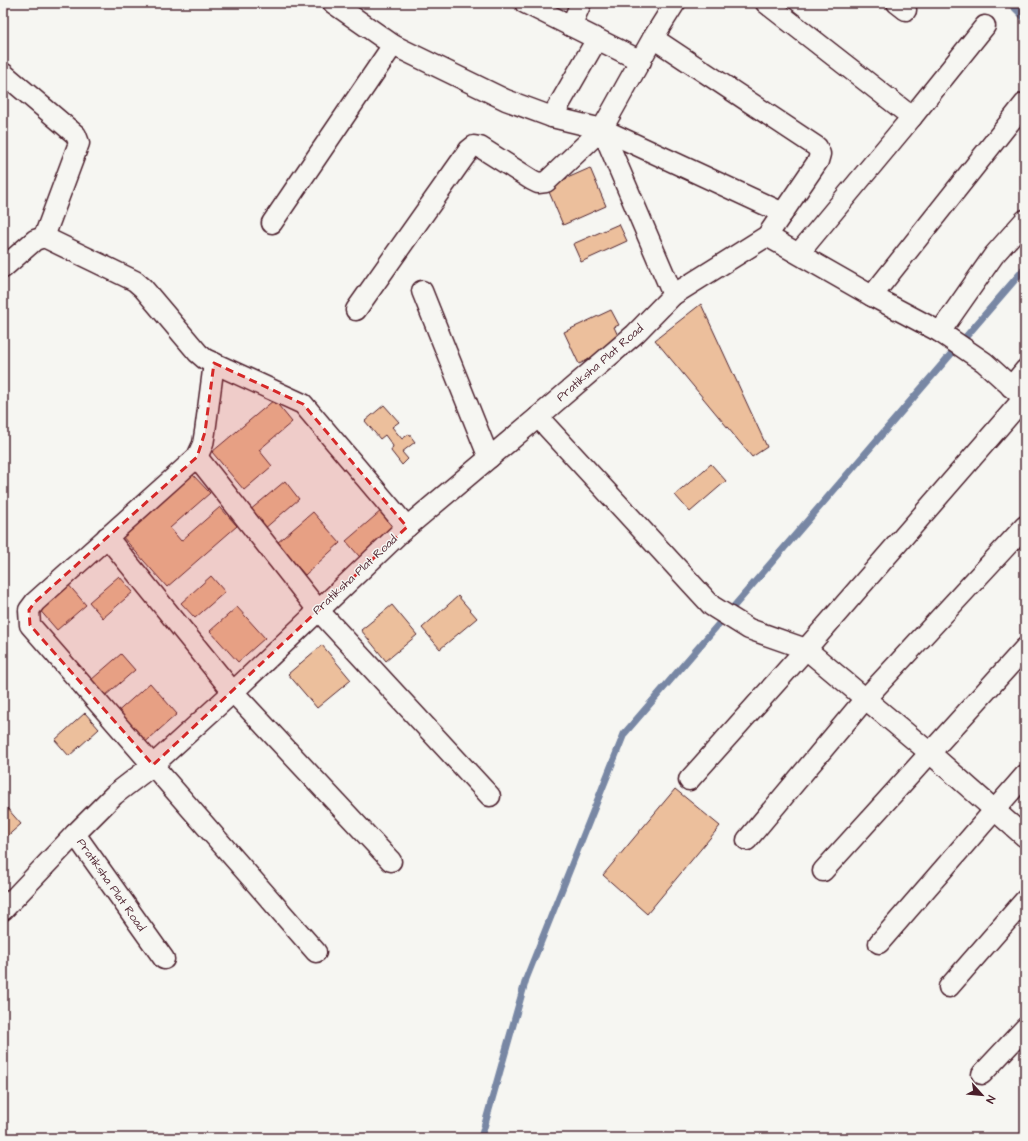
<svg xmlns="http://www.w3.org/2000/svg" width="1028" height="1141" viewBox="0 0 1028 1141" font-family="'Architects Daughter',sans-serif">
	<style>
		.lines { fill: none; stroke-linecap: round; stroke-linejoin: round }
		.stream { stroke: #7887a4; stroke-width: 7 }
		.building { fill: #ecbf9c; stroke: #4a1f2b }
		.street-casing { stroke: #4a1f2b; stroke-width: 23 }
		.street { stroke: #f6f6f2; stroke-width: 20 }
		.marked { fill: #d62828; fill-opacity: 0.2; stroke: #d62828; stroke-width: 3; stroke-dasharray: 8 5; stroke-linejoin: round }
		.labels { text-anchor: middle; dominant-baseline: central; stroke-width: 3; stroke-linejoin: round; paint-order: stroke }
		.street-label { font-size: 12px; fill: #4a1f2b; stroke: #f6f6f2 }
	</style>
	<rect width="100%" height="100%" fill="#f6f6f2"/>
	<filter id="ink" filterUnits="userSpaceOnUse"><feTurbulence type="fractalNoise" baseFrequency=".025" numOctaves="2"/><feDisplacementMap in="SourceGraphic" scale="8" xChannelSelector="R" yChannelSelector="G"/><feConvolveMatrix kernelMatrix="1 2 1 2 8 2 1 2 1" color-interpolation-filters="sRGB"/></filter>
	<g filter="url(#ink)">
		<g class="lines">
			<!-- stream -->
			<g class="stream">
				<path d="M1010,3L1021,14L1025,19"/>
				<path d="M481,1138L526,979L624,734L1025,268"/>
			</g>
		</g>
		<!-- building -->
		<g class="building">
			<path d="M590,168L606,206L563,225L547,187Z"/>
			<path d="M619,224L627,241L581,262L573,244Z"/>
			<path d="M701,304L767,447L752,457L655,340Z"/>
			<path d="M611,310L619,325L614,327L619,338L612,349L579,364L564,332Z"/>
			<path d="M274,400L292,422L259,450L272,466L244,490L212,452Z"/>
			<path d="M384,405L399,422L392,427L402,439L409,434L415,442L402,452L408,459L402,465L391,451L393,446L385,435L380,439L365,421Z"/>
			<path d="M711,464L726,481L690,512L675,495Z"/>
			<path d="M191,473L210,493L170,528L181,541L220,507L237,526L167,587L121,535Z"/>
			<path d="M285,481L299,499L264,529L249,511Z"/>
			<path d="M382,510L400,532L365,563L346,541Z"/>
			<path d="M313,512L340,543L305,575L277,543Z"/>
			<path d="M119,576L133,592L103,618L89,602Z"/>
			<path d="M211,576L225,592L195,618L181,603Z"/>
			<path d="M67,583L86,605L57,630L38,608Z"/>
			<path d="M458,596L477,618L440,649L422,628Z"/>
			<path d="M392,605L417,635L386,661L361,630Z"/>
			<path d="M237,607L265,638L238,662L210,631Z"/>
			<path d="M322,645L351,680L317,708L288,674Z"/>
			<path d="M121,654L135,670L105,696L91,680Z"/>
			<path d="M150,683L177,714L141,746L114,715Z"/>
			<path d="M85,713L99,729L69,756L55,740Z"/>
			<path d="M675,789L720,826L647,914L603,875Z"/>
			<path d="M7,808L21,824L3,840V812Z"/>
		</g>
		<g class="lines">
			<!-- street casing -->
			<g class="street-casing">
				<g id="street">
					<path d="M333,3L393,45L506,100L552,117L602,129L673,295"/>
					<path d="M525,3L641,61"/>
					<path d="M766,3L912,117L799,253"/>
					<path d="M897,3L906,10"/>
					<path d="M571,26L581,3"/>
					<path d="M3,73L76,135L79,143L44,237"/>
					<path d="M552,117L597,39"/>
					<path d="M912,117L985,26"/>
					<path d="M602,129L783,213"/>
					<path d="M272,223L393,45"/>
					<path d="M767,236L872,296L940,332L984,362L1025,399"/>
					<path d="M3,268L35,240L44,237L135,281L143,288L198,353L205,359L303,404L407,527"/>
					<path d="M422,291L489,458"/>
					<path d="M872,296L1025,103"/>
					<path d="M356,310L469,150L474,146L480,147L532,180L538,183L546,182L602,129L653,38L675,3"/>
					<path d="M940,332L994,255L1025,220"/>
					<path d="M214,363L205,432L203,444L197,457L35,602L29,610L30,625L316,952"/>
					<path d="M1011,387L1025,370"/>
					<path d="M538,417L712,606L749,629L806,649L930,753L1025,837"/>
					<path d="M197,457L318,610L490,796"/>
					<path d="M107,537L233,692L391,861"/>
					<path d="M689,780L806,649L1024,398"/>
					<path d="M747,840L865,699L1025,526"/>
					<path d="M823,871L1025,648"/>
					<path d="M3,910L75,834"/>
					<path d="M879,943L1025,775"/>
					<path d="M164,959L75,834L114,795L153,765L233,692L401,532L538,417L635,334L673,295L767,236L818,161L820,154L817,147L653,38"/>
					<path d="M949,987L1025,900"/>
					<path d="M982,1074L1025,1028"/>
				</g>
			</g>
			<!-- street -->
			<use href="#street" class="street"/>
		</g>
	</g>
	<!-- marked area -->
	<path class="marked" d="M214,363L303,404L407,527L153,765L30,625L29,610L35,602L197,457L205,432Z"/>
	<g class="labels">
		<!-- street labels -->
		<g class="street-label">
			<text transform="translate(600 363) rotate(-41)">Pratiksha Plat Road</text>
			<text transform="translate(355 575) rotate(-43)">Pratiksha Plat Road</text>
			<text transform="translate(111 885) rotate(55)">Pratiksha Plat Road</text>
		</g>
	</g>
	<!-- margin -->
	<rect width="1028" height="1141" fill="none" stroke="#f6f6f2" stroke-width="16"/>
	<rect x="8" y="8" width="1012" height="1125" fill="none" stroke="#4a1f2b" stroke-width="1.5" filter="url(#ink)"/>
	<!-- north arrow -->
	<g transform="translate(982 1095) rotate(117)" stroke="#f6f6f2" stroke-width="3" paint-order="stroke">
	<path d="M0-3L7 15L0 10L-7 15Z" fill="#4a1f2b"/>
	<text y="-6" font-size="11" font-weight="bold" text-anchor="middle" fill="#4a1f2b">N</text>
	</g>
</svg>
